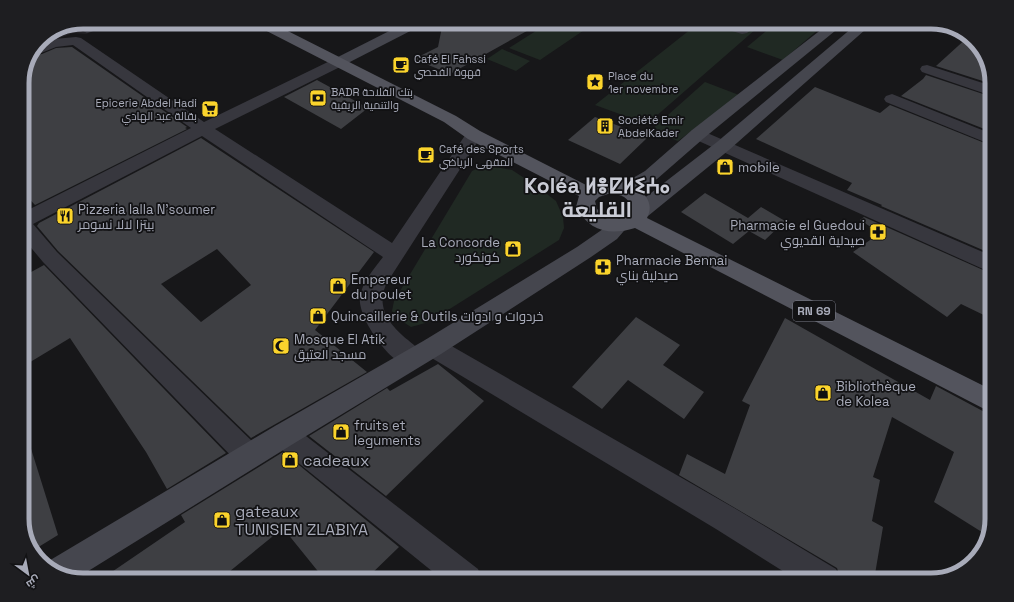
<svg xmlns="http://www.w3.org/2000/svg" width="1014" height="602" viewBox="0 0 1014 602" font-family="'Space Grotesk',Cairo,'Noto Sans Tifinagh',sans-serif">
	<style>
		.built { fill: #232226 }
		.green { fill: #202923 }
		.building { fill: #3e3f43; fill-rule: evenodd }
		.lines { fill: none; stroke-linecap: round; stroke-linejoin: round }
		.street { fill: #37373e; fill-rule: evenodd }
		.secondary { fill: #45464e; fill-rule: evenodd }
		.primary { fill: #53545d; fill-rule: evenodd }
		.labels { text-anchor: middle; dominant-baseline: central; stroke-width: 3.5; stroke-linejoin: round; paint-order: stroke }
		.far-poi-label { font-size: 11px; fill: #a8abb9; stroke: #121214; text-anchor: start }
		.shield { fill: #121214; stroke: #7b7d88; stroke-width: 1 }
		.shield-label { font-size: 12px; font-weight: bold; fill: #a8abb9 }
		.poi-label { font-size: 13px; fill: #a8abb9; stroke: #121214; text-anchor: start }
		.near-poi-label { font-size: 16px; fill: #a8abb9; stroke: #121214; text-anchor: start }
		.town-label { font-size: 21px; font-weight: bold; fill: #c9cbd5; stroke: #121214 }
		.rim { fill: none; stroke: #a8abb9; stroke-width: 5 }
	</style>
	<rect width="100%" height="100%" fill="#171719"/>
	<!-- built -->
	<path class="built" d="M83,22H117L86,34L73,33L37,46L40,40Z"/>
	<!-- green -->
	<g class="green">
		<path d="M550,22H596L540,60L509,48Z"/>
		<path d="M720,22H764L647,124L595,105L691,29L698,28L709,30Z"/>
		<path d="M777,22H827L783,60L747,47Z"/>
		<path d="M502,49L530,61L516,71L487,59Z"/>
		<path d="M705,82L739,95L678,141L650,131Z"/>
		<path d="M485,165L512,170L535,185L556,201L563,217L564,228L559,240L429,322L411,327L400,320L392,311L394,301L472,171Z"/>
	</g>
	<!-- building -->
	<g class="building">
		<path d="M443,22H543L450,74L414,59L438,47Z"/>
		<path d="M968,37L984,52L992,84L936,66Z"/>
		<path d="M72,47L187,127L185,128L187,129L35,205L22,191V80L33,55L42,54L56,48Z"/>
		<path d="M926,75L992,97V132L901,96L923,79Z"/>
		<path d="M317,80L368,108L341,129L284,97Z"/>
		<path d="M815,87L880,113L890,105L992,146V254L881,206L882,205L847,190L852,183L756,139Z"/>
		<path d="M595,117L619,126L647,138L620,164L568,140Z"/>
		<path d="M201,138L374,252L315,330L367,372L251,438L58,251L37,226L39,223ZM217,249L251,285L201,322L161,284Z"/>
		<path d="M705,193L748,218L761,207L785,221L765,240L749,231L733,244L681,212Z"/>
		<path d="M864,217L992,274V319L961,304L947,317L853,252L880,233L860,220Z"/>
		<path d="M44,265L226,453L167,489L146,452L70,338L22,367V277Z"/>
		<path d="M636,317L680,345L663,365L704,392L684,419L628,380L602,409L572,387Z"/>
		<path d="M785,318L930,400L936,386L992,416V513L985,534L934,502L954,452L892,417L873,477L880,480L872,521L883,527L874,580H841L837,568L679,475L687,454L725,474L750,405L742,401Z"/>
		<path d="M438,364L484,401L386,496L309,436L387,388L390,391Z"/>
		<path d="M28,439L58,535L32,551L22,522V440Z"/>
		<path d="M283,452L399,547L365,580H325L283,528L219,580H100L185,522L181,515Z"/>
	</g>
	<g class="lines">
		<!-- street -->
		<g class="street">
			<path d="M83,22L88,24L93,22H113L111,25L87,33L74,26Z"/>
			<path d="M710,22H731L740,25L744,22H760L747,33L742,34L712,25Z"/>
			<path d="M76,37L81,38L204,122L334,59L339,58L344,59L346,62L344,65L215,129L392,243L468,131L474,130L480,131L482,135L388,281C374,305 389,325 408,340C415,346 421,350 425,358L421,365C419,366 415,368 413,368C392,367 357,318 360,297C362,282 374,269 383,257L202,136L33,224L57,252L258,447L262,456L258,465L249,469L240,465L43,262L22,237V213L191,128L73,45L56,47L41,53L34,54L38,44L54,39Z"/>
			<path d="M927,65L992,86V96L922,72L920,69L922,66Z"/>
			<path d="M892,94L992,134V145L886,102L884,99L886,96Z"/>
			<path d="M698,129L992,256V273L692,138L690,134L692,130Z"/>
			<path d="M433,337L441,340L736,509L836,569L840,580H797L716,529L425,354L421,347L425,340Z"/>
			<path d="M284,423L293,426L478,569L482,580H443L275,444L271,435L275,426Z"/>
		</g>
		<!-- secondary -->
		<g class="secondary">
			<path d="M407,22H424L422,25L344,65L339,66L334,65L332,62L334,59Z"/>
			<path d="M831,22H846L704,138L657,179L645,186L617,194L610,192L608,188L610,184L633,178L645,171L692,130Z"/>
			<path d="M859,22H874L729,150L648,216L641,218L634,216L631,211L634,206L717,142Z"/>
			<path d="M619,218L626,220L629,225L617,239L591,257L441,354L293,444L77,578L53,572L46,565L47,562L275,426L425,340L577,247L603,229L612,220Z"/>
		</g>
		<!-- primary -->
		<path class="primary" d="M253,22H270L456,116L480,131L590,187C598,184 606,181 615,181C633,182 658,197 647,218L992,390V413L635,228C609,236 589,231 576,207L579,196L468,139L444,122L255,25ZM608,194C620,193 633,198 630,212C620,223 607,217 597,209L595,201L599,197Z"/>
	</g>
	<!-- icons -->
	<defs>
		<g id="cafe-square" transform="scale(0.9)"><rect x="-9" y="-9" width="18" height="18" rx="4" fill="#fbd42c" stroke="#121214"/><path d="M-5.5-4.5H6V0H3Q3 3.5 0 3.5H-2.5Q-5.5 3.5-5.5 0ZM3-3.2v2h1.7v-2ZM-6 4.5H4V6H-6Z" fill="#111"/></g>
		<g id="sight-square" transform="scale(0.9)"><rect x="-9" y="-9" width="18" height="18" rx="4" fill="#fbd42c" stroke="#121214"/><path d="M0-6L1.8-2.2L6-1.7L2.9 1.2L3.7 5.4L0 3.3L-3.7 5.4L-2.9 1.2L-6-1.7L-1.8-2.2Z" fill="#111"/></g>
		<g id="bank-square" transform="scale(0.9)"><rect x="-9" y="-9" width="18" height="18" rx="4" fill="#fbd42c" stroke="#121214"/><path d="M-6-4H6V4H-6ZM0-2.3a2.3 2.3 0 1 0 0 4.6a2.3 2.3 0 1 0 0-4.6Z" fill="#111"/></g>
		<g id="supermarket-square" transform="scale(0.9)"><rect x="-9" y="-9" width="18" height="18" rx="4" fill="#fbd42c" stroke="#121214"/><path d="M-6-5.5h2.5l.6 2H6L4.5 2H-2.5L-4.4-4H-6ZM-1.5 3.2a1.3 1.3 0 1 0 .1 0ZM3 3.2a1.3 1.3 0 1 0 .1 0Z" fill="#111"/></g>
		<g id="building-square" transform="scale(0.9)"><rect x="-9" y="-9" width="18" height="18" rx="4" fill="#fbd42c" stroke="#121214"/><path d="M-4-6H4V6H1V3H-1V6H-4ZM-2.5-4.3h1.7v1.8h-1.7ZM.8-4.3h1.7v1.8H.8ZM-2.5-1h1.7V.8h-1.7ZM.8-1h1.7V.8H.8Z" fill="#111"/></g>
		<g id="shop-square" transform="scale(0.9)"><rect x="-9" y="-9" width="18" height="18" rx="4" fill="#fbd42c" stroke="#121214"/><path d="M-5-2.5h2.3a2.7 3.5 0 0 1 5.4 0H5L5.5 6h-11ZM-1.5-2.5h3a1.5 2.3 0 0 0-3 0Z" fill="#111"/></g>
		<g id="restaurant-square" transform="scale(0.9)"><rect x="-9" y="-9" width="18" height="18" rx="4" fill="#fbd42c" stroke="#121214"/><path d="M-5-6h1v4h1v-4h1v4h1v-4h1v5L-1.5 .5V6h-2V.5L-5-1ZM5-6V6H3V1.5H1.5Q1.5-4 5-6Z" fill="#111"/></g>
		<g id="pharmacy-square" transform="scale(0.9)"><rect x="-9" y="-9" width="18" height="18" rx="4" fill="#fbd42c" stroke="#121214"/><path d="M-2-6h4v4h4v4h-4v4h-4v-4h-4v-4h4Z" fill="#111"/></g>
		<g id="mosque-square" transform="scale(0.9)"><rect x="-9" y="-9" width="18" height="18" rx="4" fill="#fbd42c" stroke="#121214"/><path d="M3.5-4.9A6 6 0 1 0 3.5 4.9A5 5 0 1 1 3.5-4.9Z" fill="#111"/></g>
	</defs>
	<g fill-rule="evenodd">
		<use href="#cafe-square" x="401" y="65"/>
		<use href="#sight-square" x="595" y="82"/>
		<use href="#bank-square" x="318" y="98"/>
		<use href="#supermarket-square" x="210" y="109"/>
		<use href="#building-square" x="605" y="126"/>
		<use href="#cafe-square" x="426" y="155"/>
		<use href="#shop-square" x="725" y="167"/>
		<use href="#restaurant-square" x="65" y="216"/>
		<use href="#pharmacy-square" x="878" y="232"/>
		<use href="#shop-square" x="513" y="249"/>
		<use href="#pharmacy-square" x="603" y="267"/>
		<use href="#shop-square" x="338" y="286"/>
		<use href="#shop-square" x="318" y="316"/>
		<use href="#mosque-square" x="281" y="346"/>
		<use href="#shop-square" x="823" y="393"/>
		<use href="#shop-square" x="341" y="432"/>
		<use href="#shop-square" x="290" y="460"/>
		<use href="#shop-square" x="222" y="520"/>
	</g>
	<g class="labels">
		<!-- far-poi labels -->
		<g class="far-poi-label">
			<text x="414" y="59">Café El Fahssi<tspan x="414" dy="13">قهوة الفحصي</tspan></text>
			<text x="608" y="76">Place du<tspan x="608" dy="13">1er novembre</tspan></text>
			<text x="331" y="92">BADR بتك الفلاحة<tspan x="331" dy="13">والتنمية الريفية</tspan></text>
			<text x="197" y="103" text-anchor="end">Epicerie Abdel Hadi<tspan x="197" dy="13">بقالة عبد الهادي</tspan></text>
			<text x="618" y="120">Société Emir<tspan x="618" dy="13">AbdelKader</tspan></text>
			<text x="439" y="149">Café des Sports<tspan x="439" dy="13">المقهى الرياضي</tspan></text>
		</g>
		<!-- shield labels -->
		<rect class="shield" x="793" y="301" width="42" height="20" rx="3"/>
		<g class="shield-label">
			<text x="814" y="311">RN 69</text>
		</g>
		<!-- poi labels -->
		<g class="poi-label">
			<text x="738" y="167">mobile</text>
			<text x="78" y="209">Pizzeria lalla N'soumer<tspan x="78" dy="15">بيتزا لالا نسومر</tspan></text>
			<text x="865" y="225" text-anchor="end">Pharmacie el Guedoui<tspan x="865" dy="15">صيدلية القديوي</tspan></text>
			<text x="500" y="242" text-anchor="end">La Concorde<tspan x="500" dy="15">كونكورد</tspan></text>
			<text x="616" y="260">Pharmacie Bennai<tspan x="616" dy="15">صيدلية بناي</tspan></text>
			<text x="351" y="279">Empereur<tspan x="351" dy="15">du poulet</tspan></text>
			<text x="331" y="316">Quincaillerie &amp; Outils خردوات و ادوات</text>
			<text x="294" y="339">Mosque El Atik<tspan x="294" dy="15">مسجد العتيق</tspan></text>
			<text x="836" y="386">Bibliothèque<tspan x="836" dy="15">de Kolea</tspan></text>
			<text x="354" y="425">fruits et<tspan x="354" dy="15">leguments</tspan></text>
		</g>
		<!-- near-poi labels -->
		<g class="near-poi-label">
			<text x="303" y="460">cadeaux</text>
			<text x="235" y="511">gateaux<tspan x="235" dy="18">TUNISIEN ZLABIYA</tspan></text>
		</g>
		<!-- town labels -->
		<g class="town-label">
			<text x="597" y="185">Koléa ⵍⴻⵇⵍⵉⵄⴰ<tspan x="597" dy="24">القليعة</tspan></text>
		</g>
	</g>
	<!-- crop -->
	<path d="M0 0H1014V602H0ZM83 29H931A54 54 0 0 1 985 83V519A54 54 0 0 1 931 573H83A54 54 0 0 1 29 519V83A54 54 0 0 1 83 29Z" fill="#1e1e21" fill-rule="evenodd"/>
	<path class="rim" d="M83 29H931A54 54 0 0 1 985 83V519A54 54 0 0 1 931 573H83A54 54 0 0 1 29 519V83A54 54 0 0 1 83 29Z"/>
	<!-- north arrow -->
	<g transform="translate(28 574) rotate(148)" stroke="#121214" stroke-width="3" paint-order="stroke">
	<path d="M0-3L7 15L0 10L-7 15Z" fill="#a8abb9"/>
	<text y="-6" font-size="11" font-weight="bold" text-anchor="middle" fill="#a8abb9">ش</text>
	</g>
</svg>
